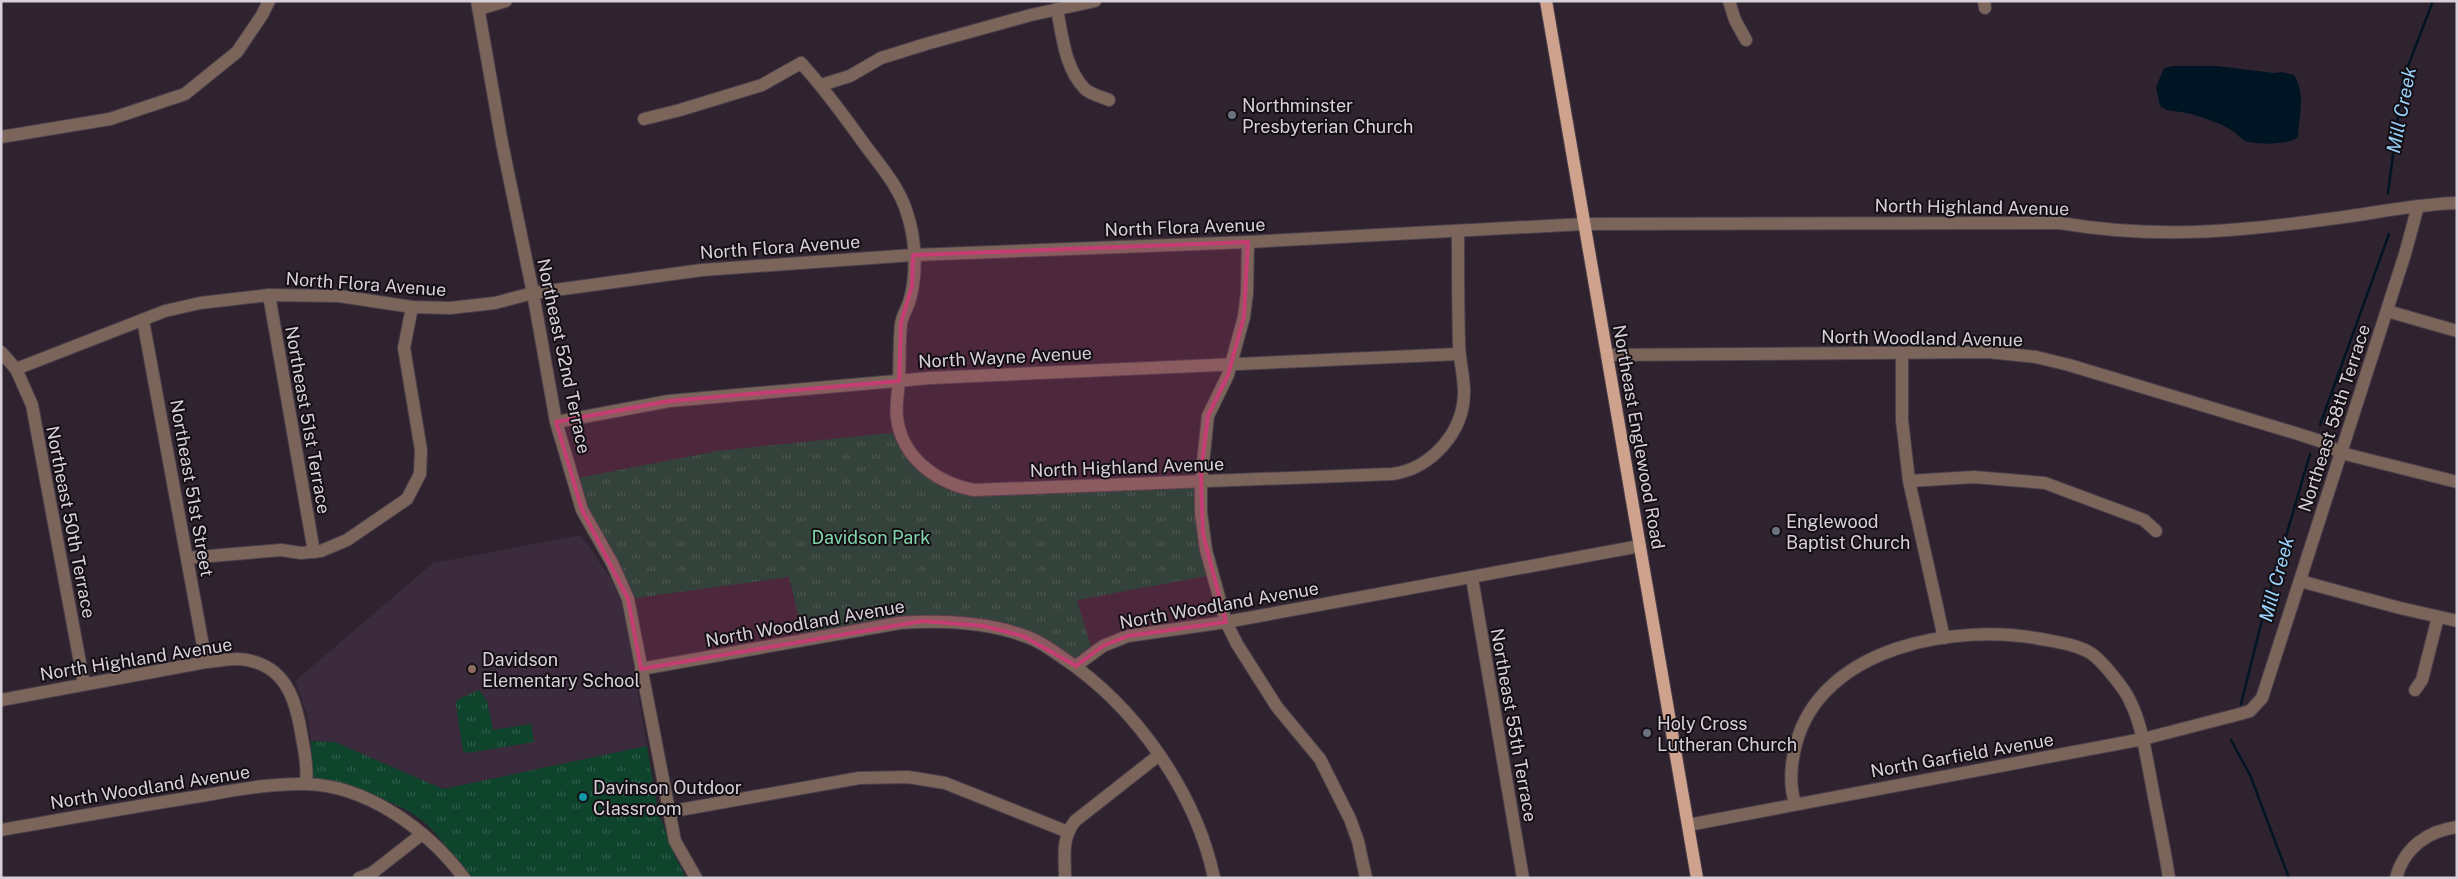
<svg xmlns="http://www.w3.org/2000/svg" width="2458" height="879" viewBox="0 0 2458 879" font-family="'Public Sans',sans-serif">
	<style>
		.built { fill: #3c2b3c }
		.park { fill: url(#park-tufts) }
		.water { fill: #001524 }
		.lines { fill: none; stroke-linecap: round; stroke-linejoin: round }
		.stream { stroke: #001524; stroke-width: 2.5 }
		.minor-casing { stroke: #4a3f4a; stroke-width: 14 }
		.major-casing { stroke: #4a3f4a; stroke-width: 14 }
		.minor { stroke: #7b655b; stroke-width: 12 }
		.major { stroke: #cfa28d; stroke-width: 12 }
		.marked { fill: #c63d74; fill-opacity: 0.2; stroke: #c63d74; stroke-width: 4; stroke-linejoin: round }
		.worship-dot { fill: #6b7280; stroke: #140f14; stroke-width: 2 }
		.education-dot { fill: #8d6e63; stroke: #140f14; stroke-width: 2 }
		.culture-dot { fill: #0f9aa8; stroke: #140f14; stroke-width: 2 }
		.labels { text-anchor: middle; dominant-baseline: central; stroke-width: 4; stroke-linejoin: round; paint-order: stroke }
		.poi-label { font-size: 18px; fill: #d8d0d8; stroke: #140f14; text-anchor: start }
		.street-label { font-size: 18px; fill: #d8d0d8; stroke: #140f14 }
		.park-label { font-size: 18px; fill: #85d8ac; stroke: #140f14 }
		.water-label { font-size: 19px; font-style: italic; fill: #98d2fb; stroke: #140f14 }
	</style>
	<defs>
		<pattern id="park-tufts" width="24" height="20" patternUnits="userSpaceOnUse" patternTransform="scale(1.25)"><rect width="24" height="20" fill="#0e442c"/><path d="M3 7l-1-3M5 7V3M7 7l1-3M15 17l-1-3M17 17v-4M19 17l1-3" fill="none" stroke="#305e4a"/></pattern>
	</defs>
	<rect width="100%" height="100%" fill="#2f232f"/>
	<!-- built -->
	<path class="built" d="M581,535L613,582L623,605L647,746L443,789L335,742L311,741L307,714L295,681L433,563Z"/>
	<!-- park -->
	<g class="park">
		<path d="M900,432L912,454L950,484L999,489L1201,482L1212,575L1077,600L1093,654L1076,666L1003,630L923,621L804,640L789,577L628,599L573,479L717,451Z"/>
		<path d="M479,690L487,701L493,730L531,724L534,742L467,753L463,751L456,704L457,700Z"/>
		<path d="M311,741L335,742L443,789L647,746L658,811L675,856L686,878H469L465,869C452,854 439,835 424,822C398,800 345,785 312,777Z"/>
	</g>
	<!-- water -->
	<path class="water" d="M2173,66H2217L2274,73L2282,72L2294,75C2306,94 2299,116 2298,137C2291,145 2255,145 2245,141C2241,139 2237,134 2233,131C2220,123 2201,116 2186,113C2175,110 2169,113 2160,106L2156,87L2164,68Z"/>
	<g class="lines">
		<!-- stream -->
		<g class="stream">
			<path d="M2388,193L2403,79L2433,1"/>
			<path d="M2320,425L2389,234"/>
			<path d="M2241,704L2265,608L2310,454"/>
			<path d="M2231,740L2250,775L2289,878"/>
		</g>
		<!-- minor casing -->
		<g class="minor-casing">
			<g id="minor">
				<path d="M477,1L502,143L533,293L556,422L582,510L612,563L628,599L675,841L696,878"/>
				<path d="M1729,1L1735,20L1746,40"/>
				<path d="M1984,1L1985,8"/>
				<path d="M479,9L506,1"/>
				<path d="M1057,9C1062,35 1065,69 1085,89C1090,94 1102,97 1109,100"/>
				<path d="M821,85L850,76L881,58L926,44L1031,15L1095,1"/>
				<path d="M644,119L680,110L762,85L801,63C826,90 846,119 868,149C883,169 900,189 907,213C916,239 917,273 910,299C908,307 902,316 901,324C899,341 900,359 899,377C899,391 895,404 897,418C902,458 937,483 974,490L1392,474C1431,469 1464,432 1464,392C1464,375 1459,359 1459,343C1458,306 1458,268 1458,231"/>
				<path d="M1,137L110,119L185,94L237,52L262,15L269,1"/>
				<path d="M1248,242L1247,293L1244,317L1228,375L1208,416L1201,482V512L1206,550L1226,622L1237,644L1277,707L1320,759L1350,819L1358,841L1366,878"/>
				<path d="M269,295L314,552"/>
				<path d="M2387,311L2457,331"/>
				<path d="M143,320L206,662"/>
				<path d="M1,352L16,369L32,405L84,684"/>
				<path d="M1902,354V420L1909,481L1944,638"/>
				<path d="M1607,355L1988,352L2036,357L2069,365L2295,433L2320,441L2341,453L2457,482"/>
				<path d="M16,369L165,311L200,303L269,295L339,296L412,307L450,308L495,303L533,293L702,270L913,255L1248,242L1584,224L2060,223C2154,239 2235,232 2329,219C2371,214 2414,204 2457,203"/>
				<path d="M556,422L669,401L930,378L1459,354"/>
				<path d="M1909,481L1974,477L2045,483L2144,520L2156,531"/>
				<path d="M187,558L281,550L301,553L321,551L347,540L407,499L420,474L421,450L404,348L412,307"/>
				<path d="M1472,578L1523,878"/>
				<path d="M2300,581L2400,608L2457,621"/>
				<path d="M1076,666L1103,646L1128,636L1226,622L1640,546"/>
				<path d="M641,669L900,623C943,620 989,622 1030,638C1042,643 1053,651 1063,658C1135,706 1196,792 1214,878"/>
				<path d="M2415,690L2422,680L2438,617"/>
				<path d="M1,700L206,662C223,661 238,656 255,662C289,672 297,706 302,738C305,753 308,769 306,784"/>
				<path d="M1795,803C1789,784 1791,763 1796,744C1822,646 1956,623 2041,639C2057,642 2079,645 2092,654C2102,661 2125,689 2130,701C2142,725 2146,755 2151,781C2157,813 2164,845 2169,878"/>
				<path d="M668,812L859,778L908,777L945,783L1068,832"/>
				<path d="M1688,825L2143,739L2240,714L2250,711L2262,698L2405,254L2418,206"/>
				<path d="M1,830C64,819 126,808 188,798C227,792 266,783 305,784C367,785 428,830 464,878"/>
				<path d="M359,878L372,873L422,834"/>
				<path d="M1065,878C1065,856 1061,839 1075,821L1159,755"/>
				<path d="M2396,878C2404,848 2427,831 2457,827"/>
			</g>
		</g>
		<!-- major casing -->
		<g class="major-casing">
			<path id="major" d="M1546,1L1697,878"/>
		</g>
		<!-- minor -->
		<use href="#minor" class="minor"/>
		<!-- major -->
		<use href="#major" class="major"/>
	</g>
	<!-- marked area -->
	<path class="marked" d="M1248,242L1244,317L1228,375L1208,416L1201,472L1203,534L1226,622L1128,636L1103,646L1076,666L1023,636L983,626L923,621L641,669L628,599L582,510L556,422L669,401L899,381L901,322L912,286L913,255Z"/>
	<!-- markers -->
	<g class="worship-dot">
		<circle cx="1232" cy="115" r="5"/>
		<circle cx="1776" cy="531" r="5"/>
		<circle cx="1647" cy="733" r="5"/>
	</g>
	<circle class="education-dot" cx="472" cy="669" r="5"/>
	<circle class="culture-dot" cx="583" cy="797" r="5"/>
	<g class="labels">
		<!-- poi labels -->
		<g class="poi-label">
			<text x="1242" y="105">Northminster<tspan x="1242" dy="21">Presbyterian Church</tspan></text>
			<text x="1786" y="521">Englewood<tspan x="1786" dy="21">Baptist Church</tspan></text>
			<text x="482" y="659">Davidson<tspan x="482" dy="21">Elementary School</tspan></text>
			<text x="1657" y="723">Holy Cross<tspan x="1657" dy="21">Lutheran Church</tspan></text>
			<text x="593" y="787">Davinson Outdoor<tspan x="593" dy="21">Classroom</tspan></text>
		</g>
		<!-- street labels -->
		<g class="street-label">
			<text transform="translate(1972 207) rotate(1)">North Highland Avenue</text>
			<text transform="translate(1185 227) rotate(-2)">North Flora Avenue</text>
			<text transform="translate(780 247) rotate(-4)">North Flora Avenue</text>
			<text transform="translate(366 284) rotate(4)">North Flora Avenue</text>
			<text transform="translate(1922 338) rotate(1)">North Woodland Avenue</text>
			<text transform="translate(564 356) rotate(78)">Northeast 52nd Terrace</text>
			<text transform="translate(1005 357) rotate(-3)">North Wayne Avenue</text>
			<text transform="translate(2334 418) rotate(-72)">Northeast 58th Terrace</text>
			<text transform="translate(308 420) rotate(80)">Northeast 51st Terrace</text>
			<text transform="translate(1639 437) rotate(80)">Northeast Englewood Road</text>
			<text transform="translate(1127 467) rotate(-2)">North Highland Avenue</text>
			<text transform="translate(192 488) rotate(80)">Northeast 51st Street</text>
			<text transform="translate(71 522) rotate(79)">Northeast 50th Terrace</text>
			<text transform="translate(1219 605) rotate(-10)">North Woodland Avenue</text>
			<text transform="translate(805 623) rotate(-10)">North Woodland Avenue</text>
			<text transform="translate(136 659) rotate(-9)">North Highland Avenue</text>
			<text transform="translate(1514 725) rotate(80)">Northeast 55th Terrace</text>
			<text transform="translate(1962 755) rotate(-10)">North Garfield Avenue</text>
			<text transform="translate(150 787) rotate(-9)">North Woodland Avenue</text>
		</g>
		<!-- park labels -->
		<g class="park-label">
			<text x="871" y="537">Davidson Park</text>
		</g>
		<!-- water labels -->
		<g class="water-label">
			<text transform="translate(2401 110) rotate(-79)">Mill Creek</text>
			<text transform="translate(2276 579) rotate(-75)">Mill Creek</text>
		</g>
	</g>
	<!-- border -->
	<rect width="2458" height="879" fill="none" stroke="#d8d0d8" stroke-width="5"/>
</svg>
